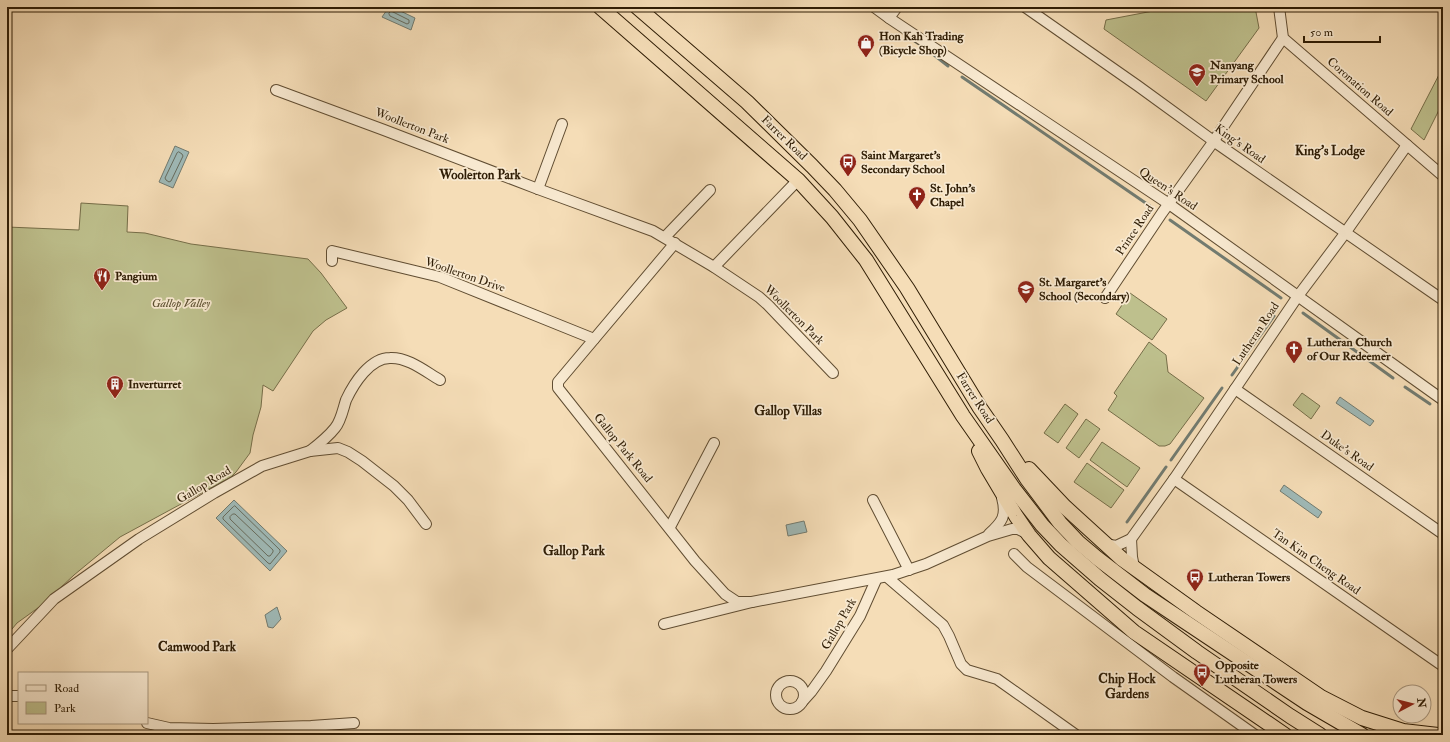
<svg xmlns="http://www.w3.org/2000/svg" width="1450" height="742" viewBox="0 0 1450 742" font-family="'IM FELL Double Pica',serif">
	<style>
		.green { fill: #bec08d; stroke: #766e49 }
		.water { fill: #9fbab8; stroke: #727b70 }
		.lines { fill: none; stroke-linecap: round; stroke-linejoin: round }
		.shore { stroke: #676c5e; stroke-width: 1 }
		.stream { stroke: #727b70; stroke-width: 3 }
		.minor-casing { stroke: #604d32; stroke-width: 12 }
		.highway-casing { stroke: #2f1d05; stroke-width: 16 }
		.minor { stroke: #f8e9d0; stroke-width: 10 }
		.highway { stroke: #f5ddb7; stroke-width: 14 }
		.labels { text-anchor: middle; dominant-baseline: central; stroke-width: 3.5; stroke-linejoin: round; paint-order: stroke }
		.poi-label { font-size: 12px; font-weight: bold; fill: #2f1d05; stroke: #f8e9d0; text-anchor: start }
		.street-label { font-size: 12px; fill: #2f1d05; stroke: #f8e9d0 }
		.park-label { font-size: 12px; font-style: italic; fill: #5a4e2e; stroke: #f8e9d0 }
		.neighbourhood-label { font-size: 13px; font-weight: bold; fill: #2f1d05; stroke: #f8e9d0 }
	</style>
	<rect width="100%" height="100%" fill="#f5ddb7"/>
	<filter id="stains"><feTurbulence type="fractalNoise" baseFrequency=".005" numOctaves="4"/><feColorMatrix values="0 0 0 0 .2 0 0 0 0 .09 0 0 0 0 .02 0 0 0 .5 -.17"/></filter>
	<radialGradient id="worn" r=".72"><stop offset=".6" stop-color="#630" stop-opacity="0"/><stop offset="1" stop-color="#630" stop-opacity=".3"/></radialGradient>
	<!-- green -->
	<g class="green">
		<path d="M1174,7H1255L1259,28L1206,101L1104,29L1106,20Z"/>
		<path d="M1443,67V102L1424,140L1411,129Z"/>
		<path d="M81,203L128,206L127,232L145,233L191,244L308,259L321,273L347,308L326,320L313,331L273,391L263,385L261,407L253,435L250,453L236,472L231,477L120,537L74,575L42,605L17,623L7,635V227L79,230Z"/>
		<path d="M1130,293L1167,319L1152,340L1116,314Z"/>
		<path d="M1149,342L1166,355L1168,372L1204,398L1170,444L1165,446H1159L1108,410L1117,396L1114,393Z"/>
		<path d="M1302,393L1320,406L1311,419L1293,405Z"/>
		<path d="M1065,404L1078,414L1058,443L1044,433Z"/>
		<path d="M1086,419L1100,429L1079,458L1066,448Z"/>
		<path d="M1102,442L1140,468L1127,487L1090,460Z"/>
		<path d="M1087,463L1124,490L1111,508L1074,482Z"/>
	</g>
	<!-- water -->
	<g class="water">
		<path d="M389,7H392L415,18L411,30L382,17Z"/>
		<path d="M175,146L189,152L173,188L159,182Z"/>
		<path d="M1340,397L1374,421L1370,426L1336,403Z"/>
		<path d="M1284,485L1322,512L1318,518L1280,491Z"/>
		<path d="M234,500L287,551L270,571L216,518Z"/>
		<path d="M804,521L807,532L788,536L786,525Z"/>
		<path d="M277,607L281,619L273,628L268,627L265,615Z"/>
	</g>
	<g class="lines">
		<!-- shore -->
		<g class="shore">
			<path d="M391,11L409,20V23L407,24L390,16L389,14Z"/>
			<path d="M179,152L182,154L183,156L171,181L169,182L166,180L165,178L177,153Z"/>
			<path d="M235,506L280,550V552L270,564L268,563L223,519V517L233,507Z"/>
			<path d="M233,514H235L273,550V552L270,556H268L230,519V517Z"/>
		</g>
		<!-- stream -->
		<g class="stream">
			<path d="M910,38L922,46"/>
			<path d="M934,55L948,66"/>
			<path d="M962,77L1150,206"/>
			<path d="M1170,220L1281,298"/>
			<path d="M1303,313L1393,378"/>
			<path d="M1232,375L1274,316"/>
			<path d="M1405,387L1430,404"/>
			<path d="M1171,460L1222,388"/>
			<path d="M1127,522L1166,467"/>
		</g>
		<!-- minor casing -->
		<g class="minor-casing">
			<g id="minor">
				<path d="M874,7L889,18L1169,204L1443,400"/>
				<path d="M1025,7L1138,86L1219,145L1443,300"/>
				<path d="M1279,7L1283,38L1443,176"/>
				<path d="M889,18L897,7"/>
				<path d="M276,90L384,130L538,189L653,231L714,267L759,297L768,305L833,373"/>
				<path d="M538,189L562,124"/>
				<path d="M665,237L710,190"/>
				<path d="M675,243L558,382V388L695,561L725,594L737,602H752"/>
				<path d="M332,261V251L440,277L594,339"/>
				<path d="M714,267L798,180"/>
				<path d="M1105,298L1162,213L1211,145L1283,38"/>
				<path d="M1235,389L1443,534"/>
				<path d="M310,451C319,444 328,437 335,428C341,421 343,409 346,400C354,383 370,358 390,358C408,357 426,372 440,380"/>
				<path d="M1174,479L1443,666"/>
				<path d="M873,500L909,570"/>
				<path d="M670,527L714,443"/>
				<path d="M989,534C1002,522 1007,516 1002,498"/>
				<path d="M1131,539L1132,557L1134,567"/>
				<path d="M1105,544L1116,546L1131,539L1174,479L1298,296L1343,236L1407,145"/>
				<path d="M1014,554L1027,567L1173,677L1255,735"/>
				<path d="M887,577L943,625L949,636L961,664L967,670L997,679L1076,735"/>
				<path d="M664,624L752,602L893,575L926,564L988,536L1012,529H1018L1028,534"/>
				<path d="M7,649L54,599L139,539L214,493L262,466L310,451L338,448L348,452L362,461L394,486L408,500L426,524"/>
				<circle cx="790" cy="695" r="14"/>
				<path d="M7,696H19"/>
				<path d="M802,702L811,692L826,671L860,616L876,580"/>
				<path d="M147,723L169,728L213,729L311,726L354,723"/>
			</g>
		</g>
		<!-- highway casing -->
		<g class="highway-casing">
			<g id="highway">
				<path d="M600,7L798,180L832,217L866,260L963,416L1014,489L1042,525L1061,545L1100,579L1137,608L1197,652L1290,716L1320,735"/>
				<path d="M637,7L747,102L812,166L835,190L860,220L907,288L980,408L1002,440L1027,479L1060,523L1078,542L1097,558L1145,595L1307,703L1362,735"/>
				<path d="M979,451L988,469L1016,516L1029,535L1049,558L1134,632L1285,735"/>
				<path d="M1029,469L1065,507L1122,559L1196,612L1321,697L1362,718L1403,731L1438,735"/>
			</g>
		</g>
		<!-- minor -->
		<use href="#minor" class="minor"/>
		<!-- highway -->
		<use href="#highway" class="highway"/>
	</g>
	<!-- icons -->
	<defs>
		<g id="shop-pin" transform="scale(0.9)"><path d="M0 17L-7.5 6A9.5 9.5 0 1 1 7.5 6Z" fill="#8f2418" stroke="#f8e9d0"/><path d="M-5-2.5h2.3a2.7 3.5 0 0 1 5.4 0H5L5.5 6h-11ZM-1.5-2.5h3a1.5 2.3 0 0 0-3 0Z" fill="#fff"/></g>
		<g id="school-pin" transform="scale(0.9)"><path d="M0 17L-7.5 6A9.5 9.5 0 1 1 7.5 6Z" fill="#8f2418" stroke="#f8e9d0"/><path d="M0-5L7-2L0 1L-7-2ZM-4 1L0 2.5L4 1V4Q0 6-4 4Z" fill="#fff"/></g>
		<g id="bus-pin" transform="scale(0.9)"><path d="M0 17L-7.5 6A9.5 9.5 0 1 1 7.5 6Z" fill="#8f2418" stroke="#f8e9d0"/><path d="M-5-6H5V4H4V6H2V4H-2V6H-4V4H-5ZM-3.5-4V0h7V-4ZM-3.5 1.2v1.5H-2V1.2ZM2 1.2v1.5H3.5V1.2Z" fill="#fff"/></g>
		<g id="church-pin" transform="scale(0.9)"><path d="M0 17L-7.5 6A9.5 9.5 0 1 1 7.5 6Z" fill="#8f2418" stroke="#f8e9d0"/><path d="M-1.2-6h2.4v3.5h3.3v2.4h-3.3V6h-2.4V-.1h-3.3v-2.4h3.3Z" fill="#fff"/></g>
		<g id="restaurant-pin" transform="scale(0.9)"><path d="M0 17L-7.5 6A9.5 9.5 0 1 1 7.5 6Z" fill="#8f2418" stroke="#f8e9d0"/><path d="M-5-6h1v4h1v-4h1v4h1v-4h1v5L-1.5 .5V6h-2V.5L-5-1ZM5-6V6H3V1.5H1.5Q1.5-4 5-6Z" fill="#fff"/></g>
		<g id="building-pin" transform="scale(0.9)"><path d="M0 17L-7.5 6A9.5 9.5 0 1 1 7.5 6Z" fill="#8f2418" stroke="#f8e9d0"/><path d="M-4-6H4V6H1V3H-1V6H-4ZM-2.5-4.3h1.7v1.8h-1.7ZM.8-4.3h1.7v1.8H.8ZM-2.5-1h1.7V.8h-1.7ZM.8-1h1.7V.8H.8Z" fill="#fff"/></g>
	</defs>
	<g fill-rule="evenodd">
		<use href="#shop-pin" x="866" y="43"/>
		<use href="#school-pin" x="1197" y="72"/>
		<use href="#bus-pin" x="848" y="162"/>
		<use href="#church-pin" x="917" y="195"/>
		<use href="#restaurant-pin" x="102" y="276"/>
		<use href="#school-pin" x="1026" y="289"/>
		<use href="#church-pin" x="1294" y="349"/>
		<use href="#building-pin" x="115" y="384"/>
		<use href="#bus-pin" x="1195" y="577"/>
		<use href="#bus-pin" x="1202" y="672"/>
	</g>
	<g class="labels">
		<!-- poi labels -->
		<g class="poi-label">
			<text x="879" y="36">Hon Kah Trading<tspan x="879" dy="14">(Bicycle Shop)</tspan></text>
			<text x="1210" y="65">Nanyang<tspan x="1210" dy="14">Primary School</tspan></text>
			<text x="861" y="155">Saint Margaret's<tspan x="861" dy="14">Secondary School</tspan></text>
			<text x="930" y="188">St. John's<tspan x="930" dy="14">Chapel</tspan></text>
			<text x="115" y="276">Pangium</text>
			<text x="1039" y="282">St. Margaret's<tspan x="1039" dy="14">School (Secondary)</tspan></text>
			<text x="1307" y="342">Lutheran Church<tspan x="1307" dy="14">of Our Redeemer</tspan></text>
			<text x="128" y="384">Inverturret</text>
			<text x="1208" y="577">Lutheran Towers</text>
			<text x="1215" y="665">Opposite<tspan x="1215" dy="14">Lutheran Towers</tspan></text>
		</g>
		<!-- street labels -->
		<g class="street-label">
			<text transform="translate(1360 87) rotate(41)">Coronation Road</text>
			<text transform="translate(412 126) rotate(21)">Woollerton Park</text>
			<text transform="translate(784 138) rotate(44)">Farrer Road</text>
			<text transform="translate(1240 144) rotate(35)">King's Road</text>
			<text transform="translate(1168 189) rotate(34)">Queen's Road</text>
			<text transform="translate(1135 230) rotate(-56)">Prince Road</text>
			<text transform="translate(465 275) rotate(19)">Woollerton Drive</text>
			<text transform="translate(794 315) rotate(45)">Woollerton Park</text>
			<text transform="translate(1256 334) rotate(-56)">Lutheran Road</text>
			<text transform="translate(975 398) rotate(57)">Farrer Road</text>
			<text transform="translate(623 448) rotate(51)">Gallop Park Road</text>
			<text transform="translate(1347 451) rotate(35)">Duke's Road</text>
			<text transform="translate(204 485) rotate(-31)">Gallop Road</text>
			<text transform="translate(1316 562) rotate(35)">Tan Kim Cheng Road</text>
			<text transform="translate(839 624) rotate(-60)">Gallop Park</text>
		</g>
		<!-- park labels -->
		<g class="park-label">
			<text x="181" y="303">Gallop Valley</text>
		</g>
		<!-- neighbourhood labels -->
		<g class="neighbourhood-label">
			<text x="1330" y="151">King's Lodge</text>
			<text x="480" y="175">Woolerton Park</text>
			<text x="788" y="411">Gallop Villas</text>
			<text x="574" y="551">Gallop Park</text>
			<text x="197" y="647">Camwood Park</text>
			<text x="1127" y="679">Chip Hock<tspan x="1127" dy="15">Gardens</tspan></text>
		</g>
	</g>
	<!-- margin -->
	<rect width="1450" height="742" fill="none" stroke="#f5ddb7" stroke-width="24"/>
	<rect x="8" y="8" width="1434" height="726" fill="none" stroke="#2f1d05" stroke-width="2"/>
	<rect x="12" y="12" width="1426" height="718" fill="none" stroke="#2f1d05"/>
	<!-- legend -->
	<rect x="18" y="672" width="130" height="52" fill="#f8e9d0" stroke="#a8977f"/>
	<rect x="26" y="685" width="20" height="6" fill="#f8e9d0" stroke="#a8977f"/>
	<text x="54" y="692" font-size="12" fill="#2f1d05">Road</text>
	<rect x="26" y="702" width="20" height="12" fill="#bec08d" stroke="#a8977f"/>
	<text x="54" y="712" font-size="12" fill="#2f1d05">Park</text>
	<!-- north arrow -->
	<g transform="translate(1412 704) rotate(83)"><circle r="19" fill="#f8e9d0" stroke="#a8977f"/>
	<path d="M0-3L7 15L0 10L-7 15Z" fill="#8f2418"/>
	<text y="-6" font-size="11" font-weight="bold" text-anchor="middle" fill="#2f1d05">N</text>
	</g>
	<!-- scale -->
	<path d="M1304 36v6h76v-6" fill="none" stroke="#2f1d05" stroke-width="2"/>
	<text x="1310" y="36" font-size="12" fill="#2f1d05" stroke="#f8e9d0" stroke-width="3" paint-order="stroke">50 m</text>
	<rect width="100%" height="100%" filter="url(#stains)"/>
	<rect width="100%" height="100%" fill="url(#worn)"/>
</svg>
